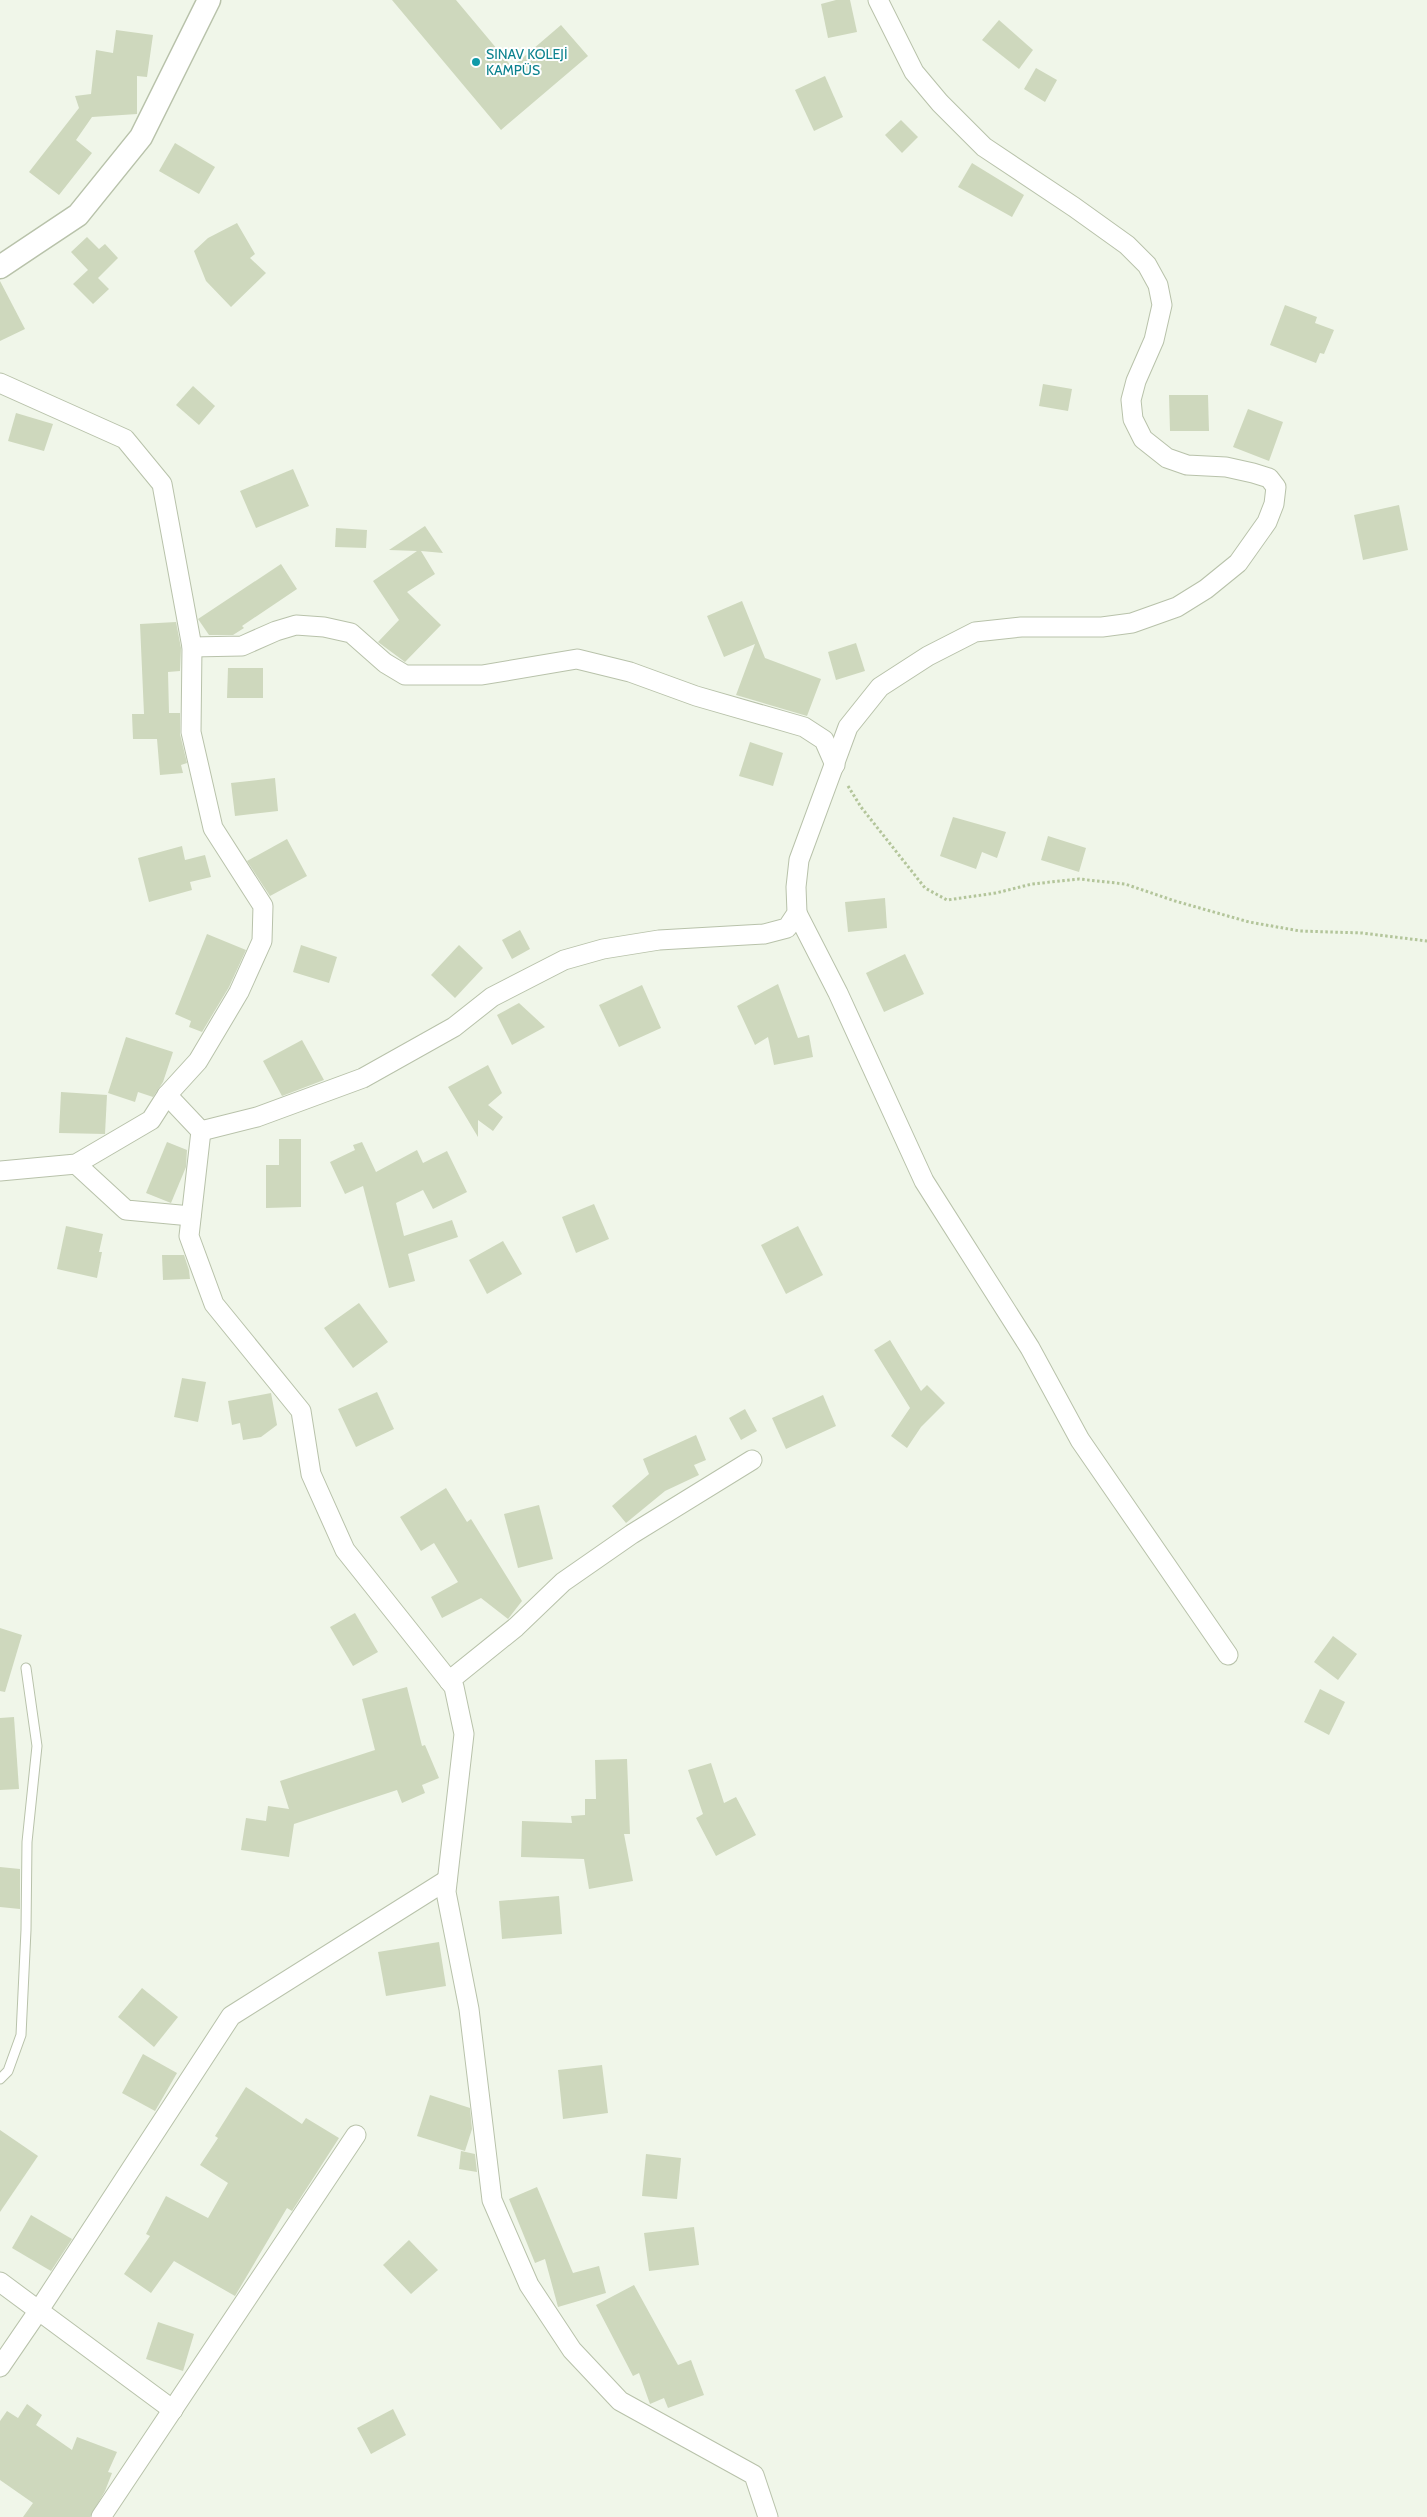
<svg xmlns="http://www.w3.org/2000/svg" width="1427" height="2517" viewBox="0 0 1427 2517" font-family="Cabin,sans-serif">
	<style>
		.building { fill: #ced8bd }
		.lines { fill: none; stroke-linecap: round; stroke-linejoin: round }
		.service-casing { stroke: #b8c2aa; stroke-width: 11 }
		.minor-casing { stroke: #b8c2aa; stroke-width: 21 }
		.tertiary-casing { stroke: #b8c2aa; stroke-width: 25 }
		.path { stroke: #b3c59a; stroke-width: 3; stroke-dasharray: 2.5 2.5; stroke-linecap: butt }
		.service { stroke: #fff; stroke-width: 9 }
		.minor { stroke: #fff; stroke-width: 19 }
		.tertiary { stroke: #fff; stroke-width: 22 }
		.culture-dot { fill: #0f9aa8; stroke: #fff; stroke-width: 2 }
		.labels { text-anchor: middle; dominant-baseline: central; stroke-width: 4; stroke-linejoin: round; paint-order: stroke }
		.culture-label { font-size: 14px; fill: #0d838f; stroke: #fff; text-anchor: start }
	</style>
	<rect width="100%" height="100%" fill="#f0f6e9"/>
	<!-- building -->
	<g class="building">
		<path d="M392,0H456L512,67L561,25L588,56L501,130Z"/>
		<path d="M836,0H850L857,32L828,38L821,4Z"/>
		<path d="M999,20L1033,50L1019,69L982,40Z"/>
		<path d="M116,30L153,35L147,77L137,76V114L92,117L76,140L92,153L59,195L29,172L79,108L75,96L91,94L96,50L113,53Z"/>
		<path d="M1036,68L1057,80L1045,102L1024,89Z"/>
		<path d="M825,76L843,117L814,131L795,90Z"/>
		<path d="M901,120L918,137L902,153L885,135Z"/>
		<path d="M175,143L215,167L199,194L159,171Z"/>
		<path d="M972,163L1024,195L1012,217L958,187Z"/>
		<path d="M237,223L255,254L250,258L266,273L231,307L206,281L194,251L208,238Z"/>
		<path d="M87,237L99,249L105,244L118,258L98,278L109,289L93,304L73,284L88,270L71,252Z"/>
		<path d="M0,281L25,329L0,341Z"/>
		<path d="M1285,305L1317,317L1315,323L1334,330L1324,354L1320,353L1316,363L1270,345Z"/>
		<path d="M1043,384L1072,389L1068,411L1039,406Z"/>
		<path d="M193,386L215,406L199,425L176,405Z"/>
		<path d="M1169,395H1208L1209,431H1170Z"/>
		<path d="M1248,409L1283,422L1269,461L1233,447Z"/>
		<path d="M16,413L53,424L44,451L8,441Z"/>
		<path d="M293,469L309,506L256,528L240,491Z"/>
		<path d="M1399,505L1408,550L1363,560L1354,515Z"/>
		<path d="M425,526L443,553L421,551L435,574L407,592L441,625L405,662L378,642L399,620L373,581L417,551L389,550Z"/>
		<path d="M336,528L367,530L366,548L335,547Z"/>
		<path d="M281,564L297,589L242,626L244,628L233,635H209L198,619Z"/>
		<path d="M742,601L765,658L821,679L807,716L736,695L755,644L724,657L707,616Z"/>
		<path d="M176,622L181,648L180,671L168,672L169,713H180V734L187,763L181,765L183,773L160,775L157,739H133L132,714H144L140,624Z"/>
		<path d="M856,643L865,671L836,680L828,652Z"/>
		<path d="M228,668H263V698H227Z"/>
		<path d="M750,742L783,753L773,786L739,776Z"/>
		<path d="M275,778L278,811L235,816L231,783Z"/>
		<path d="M953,817L1006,832L997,858L982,852L976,869L940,856Z"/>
		<path d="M1048,836L1086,848L1079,872L1041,860Z"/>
		<path d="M287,839L307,876L270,896L247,861Z"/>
		<path d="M182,846L185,860L205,855L211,877L190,882L192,890L149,902L138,858Z"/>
		<path d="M885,898L887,928L848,932L845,902Z"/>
		<path d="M520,930L530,949L512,959L502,940Z"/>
		<path d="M207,934L246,950L229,987L202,1032L189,1027L191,1021L175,1014Z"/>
		<path d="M301,945L337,957L329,983L293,972Z"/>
		<path d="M459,945L483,968L455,998L431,975Z"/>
		<path d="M905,954L924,994L884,1012L866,973Z"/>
		<path d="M778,984L798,1038L809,1035L813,1057L774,1065L768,1037L755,1045L737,1006Z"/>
		<path d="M642,985L661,1028L619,1047L599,1005Z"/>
		<path d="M519,1003L545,1027L512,1045L497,1015Z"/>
		<path d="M126,1037L173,1052L163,1082L153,1097L138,1092L135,1102L108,1093Z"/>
		<path d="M302,1040L324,1080L282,1096L263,1061Z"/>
		<path d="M488,1065L502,1093L488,1105L503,1117L493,1131L478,1120V1137L448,1087Z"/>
		<path d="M61,1092L107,1095L105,1134L59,1133Z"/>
		<path d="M279,1139H301V1207L266,1208V1165H279Z"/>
		<path d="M167,1142L187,1150L186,1167L171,1203L146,1193Z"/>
		<path d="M362,1142L376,1172L417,1150L423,1163L447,1151L467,1192L433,1209L423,1190L396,1203L404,1236L452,1220L458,1237L408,1254L415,1281L389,1288L363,1186L345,1194L330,1162L355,1150L353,1145Z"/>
		<path d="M594,1204L609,1239L576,1253L562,1217Z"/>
		<path d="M66,1226L103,1234L99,1252H102L97,1278L57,1269Z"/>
		<path d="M798,1226L823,1275L786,1294L761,1245Z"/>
		<path d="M503,1241L522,1274L487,1294L469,1260Z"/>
		<path d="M162,1255H184L189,1270L190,1279L163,1280Z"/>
		<path d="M359,1303L388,1342L353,1368L324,1328Z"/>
		<path d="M890,1340L921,1391L927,1385L945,1403L921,1427L907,1448L891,1436L910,1408L874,1350Z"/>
		<path d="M182,1378L206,1382L198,1422L174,1417Z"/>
		<path d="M377,1392L394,1429L356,1447L338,1409Z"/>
		<path d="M271,1393L277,1425L261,1437L243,1440L240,1423L232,1425L228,1401Z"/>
		<path d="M823,1395L836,1426L786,1449L772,1418Z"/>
		<path d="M745,1409L757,1431L741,1440L729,1418Z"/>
		<path d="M696,1435L706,1460L694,1465L699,1475L665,1491L626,1523L612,1506L649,1474L643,1459Z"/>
		<path d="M446,1488L467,1522L471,1519L522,1601L508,1619L481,1598L442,1618L431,1597L458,1582L434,1543L421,1551L400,1517Z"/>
		<path d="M539,1505L553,1559L518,1568L504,1514Z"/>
		<path d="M355,1613L378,1652L353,1666L330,1627Z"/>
		<path d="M0,1628L22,1635L5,1692L0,1691Z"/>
		<path d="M1333,1636L1357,1654L1338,1680L1314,1662Z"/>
		<path d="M407,1687L422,1746L425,1745L439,1778L422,1785L425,1793L402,1803L397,1790L294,1824L289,1857L241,1850L246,1818L266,1821L268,1806L289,1809L280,1781L375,1750L362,1699Z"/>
		<path d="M1320,1689L1345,1702L1329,1735L1304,1722Z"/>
		<path d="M14,1717L19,1789L0,1790V1718Z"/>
		<path d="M627,1759L630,1834H624L633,1881L589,1889L584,1859L521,1857L522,1821L572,1823L571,1816L585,1815V1799H596L595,1760Z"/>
		<path d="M711,1763L724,1803L736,1797L756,1835L716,1856L696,1818L703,1814L688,1770Z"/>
		<path d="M0,1867L20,1869V1909L0,1907Z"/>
		<path d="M559,1896L562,1934L502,1939L499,1901Z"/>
		<path d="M439,1942L446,1986L386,1996L378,1952Z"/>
		<path d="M142,1988L178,2017L154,2047L118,2017Z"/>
		<path d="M143,2054L177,2073L155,2111L122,2093Z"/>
		<path d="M602,2065L608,2113L563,2119L558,2070Z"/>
		<path d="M246,2087L302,2124L306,2118L339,2138L292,2211L287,2208L235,2296L174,2261L151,2293L124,2274L150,2236L146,2234L166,2196L208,2218L228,2183L200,2165L218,2138L215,2136Z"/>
		<path d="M430,2095L470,2108L472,2129L465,2151L417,2136Z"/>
		<path d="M0,2130L38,2156L0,2212Z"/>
		<path d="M461,2151L475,2154L477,2172L459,2169Z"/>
		<path d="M646,2154L681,2158L677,2199L642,2196Z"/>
		<path d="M537,2187L573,2273L599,2266L606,2293L558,2307L545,2259L535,2263L509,2199Z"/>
		<path d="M31,2215L72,2239L51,2271L12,2248Z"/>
		<path d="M694,2227L699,2265L649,2271L644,2233Z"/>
		<path d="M409,2240L438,2270L411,2294L383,2265Z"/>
		<path d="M634,2285L678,2365L691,2360L704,2395L668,2408L664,2398L650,2404L639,2373L633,2376L596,2305Z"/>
		<path d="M158,2322L194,2334L183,2371L146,2359Z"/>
		<path d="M27,2404L42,2415L36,2425L72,2450L77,2437L117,2452L108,2472L112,2473L105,2491L90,2517H23L33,2503L0,2480V2421L7,2411L18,2418Z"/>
		<path d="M393,2409L406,2435L371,2454L357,2428Z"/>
	</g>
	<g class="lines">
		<!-- service casing -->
		<g class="service-casing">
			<path id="service" d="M0,2079L8,2071L21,2035L26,1930L27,1842L37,1746L26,1668"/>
		</g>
		<!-- minor casing -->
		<g class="minor-casing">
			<g id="minor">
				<path d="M0,383L125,439L162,484L192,647L191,732L213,828L263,906L262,941L239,992L198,1061L167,1095L151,1120L76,1164L0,1171"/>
				<path d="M192,647L242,646L276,631L296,625L324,627L351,633L385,663L405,675H482L577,659L630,672L696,696L804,727L824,740L835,765"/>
				<path d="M797,913L838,993L924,1181L1030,1348L1080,1440L1228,1655"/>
				<path d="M167,1095L201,1131L189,1236L214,1304L301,1411L311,1474L345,1550L454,1687L464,1734L446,1892L469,2009L492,2200L529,2285L572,2350L620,2401L754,2475L768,2517"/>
				<path d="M201,1131L257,1117L363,1078L454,1027L492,997L564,960L603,949L659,940L764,934L787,928L797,913L796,887L799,860L848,727L880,687L928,656L975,632L1021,627H1102L1132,623L1177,607L1206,589L1238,563L1267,522L1274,504L1276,487L1269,478L1253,473L1226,467L1187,465L1167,458L1143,439L1133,419L1131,400L1136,381L1154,340L1162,305L1158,285L1147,265L1127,245L1074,207L984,147L940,103L914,72L878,0"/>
				<path d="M76,1164L126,1210L191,1216"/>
				<path d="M449,1681L516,1627L563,1582L632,1534L752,1460"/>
				<path d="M0,2282L173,2410"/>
				<path d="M0,2367L39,2310L231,2016L447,1880"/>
				<path d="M101,2517L356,2135"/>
			</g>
		</g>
		<!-- tertiary casing -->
		<g class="tertiary-casing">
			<path id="tertiary" d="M0,267L78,215L141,137L209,0"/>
		</g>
		<!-- path -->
		<path class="path" d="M848,786L861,807L925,888L947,900L996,893L1032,884L1079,879L1125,884L1175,901L1249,922L1300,931L1362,933L1427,941"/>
		<!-- service -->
		<use href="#service" class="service"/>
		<!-- minor -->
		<use href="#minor" class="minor"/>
		<!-- tertiary -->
		<use href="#tertiary" class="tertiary"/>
	</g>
	<!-- markers -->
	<circle class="culture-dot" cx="476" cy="62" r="5"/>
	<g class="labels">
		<!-- culture labels -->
		<g class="culture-label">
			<text x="486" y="54">SINAV KOLEJİ<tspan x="486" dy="16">KAMPÜS</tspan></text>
		</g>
	</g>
</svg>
